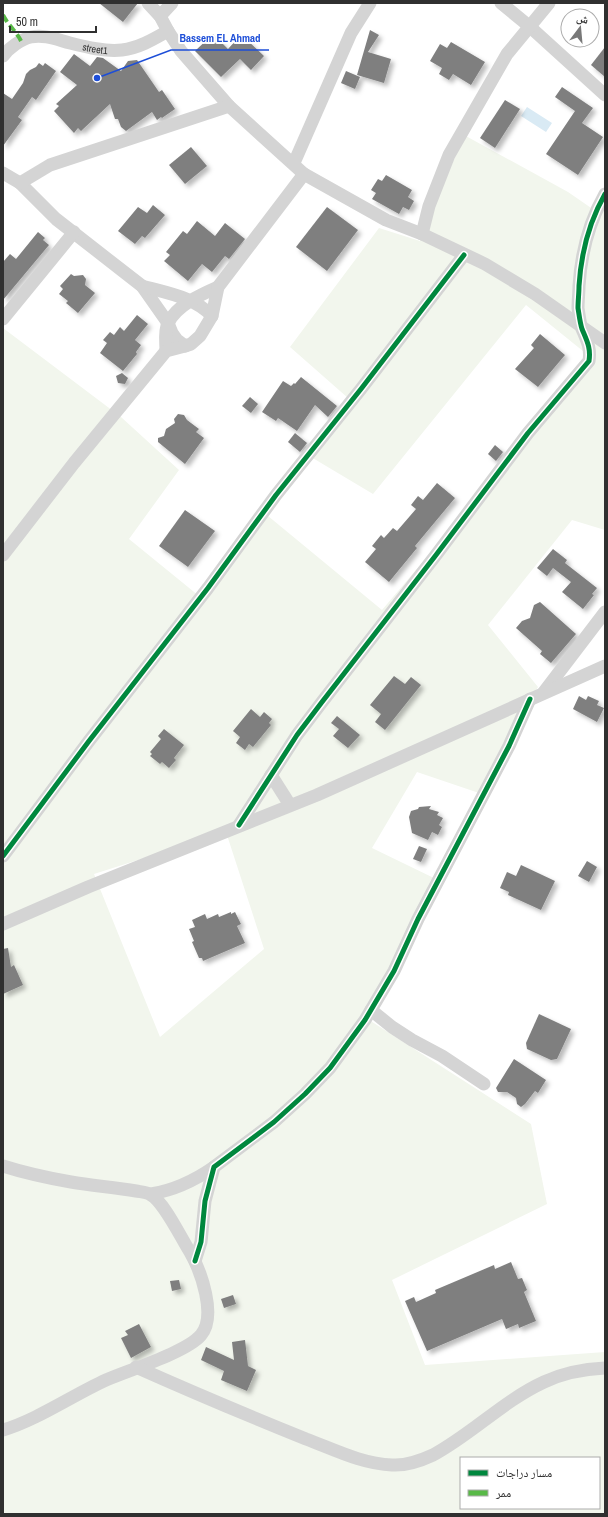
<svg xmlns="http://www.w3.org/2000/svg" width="608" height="1517" viewBox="0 0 608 1517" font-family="'Archivo Narrow','Noto Naskh Arabic',sans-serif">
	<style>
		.green { fill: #f2f6ed; fill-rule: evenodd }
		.water { fill: #d9eaf4 }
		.building { fill: #7f7f7f; filter: url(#shadow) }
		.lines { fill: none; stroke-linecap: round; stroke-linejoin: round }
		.minor { stroke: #d4d4d4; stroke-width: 13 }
		.quiet { stroke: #58b947; stroke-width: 4; stroke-dasharray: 8 4; stroke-linecap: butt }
		.cycleway-casing { stroke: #fff; stroke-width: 8 }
		.cycleway { stroke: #00873e; stroke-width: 5 }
		.labels { text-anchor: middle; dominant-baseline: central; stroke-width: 4; stroke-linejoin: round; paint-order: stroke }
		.street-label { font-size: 10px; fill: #303030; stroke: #fff }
		.leader { fill: none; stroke: #1d4ed8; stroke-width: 1.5 }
		.callout-dot { fill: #1d4ed8; stroke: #fff; stroke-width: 1.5 }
		.callout-label { font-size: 11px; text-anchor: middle; font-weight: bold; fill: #1d4ed8; stroke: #fff; stroke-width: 4; stroke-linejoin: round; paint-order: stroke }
	</style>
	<defs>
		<filter id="shadow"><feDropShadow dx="3.5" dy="3.5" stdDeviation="2" flood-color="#0004"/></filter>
	</defs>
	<rect width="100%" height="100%" fill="#fff"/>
	<!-- green -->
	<path class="green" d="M464,135L568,192L597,212L605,203V530L572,520L488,625L538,687L479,793L417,772L372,848L438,880L366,1018L531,1124L547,1204L392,1280L425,1365L605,1352V1514H3V328L121,417L179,470L129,539L199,596L262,511L382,610L594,360L526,305L373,494L306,454L348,398L290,347L379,228L420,241ZM226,832L264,949L160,1037L94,874ZM461,1458H599V1508H461Z"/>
	<!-- water -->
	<path class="water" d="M527,107L552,123L546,132L521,116Z"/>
	<!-- building -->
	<g class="building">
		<path d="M99,3H138L123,22Z"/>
		<path d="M370,30L379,35L368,52L391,59L384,83L357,75Z"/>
		<path d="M213,34L228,49L237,39L240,41L244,37L264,56L251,70L240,59L221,77L195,51Z"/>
		<path d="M451,42L485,62L471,85L453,74L449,80L439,74L442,68L430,61L440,44L447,48Z"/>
		<path d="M605,47V77L591,65Z"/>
		<path d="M74,54L90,66L97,57L103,58L121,71L128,61L137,60L159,92L162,90L175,109L162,118L161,117L157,120L152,112L126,131L121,127L118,119H115L110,104L81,131L78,128L74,133L54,111L59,106L56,104L77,85L60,72Z"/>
		<path d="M39,63L43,66L45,63L56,71L36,100L32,97L18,117L22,120L3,146V93L12,99L23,83L26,74L30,70L36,67Z"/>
		<path d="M346,71L360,77L355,89L341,83Z"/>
		<path d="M562,87L593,108L582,123L603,137L578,175L546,154L575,111L555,97Z"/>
		<path d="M505,100L520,109L495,148L480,138Z"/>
		<path d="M191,147L207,166L185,184L169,165Z"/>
		<path d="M386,175L412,190L408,197L414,201L409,210L403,207L399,214L372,199L376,193L371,190L378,179L382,181Z"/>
		<path d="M153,205L165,215L145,238L142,236L135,244L118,231L138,207L147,213Z"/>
		<path d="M327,207L358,230L327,271L296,247Z"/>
		<path d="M197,221L215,236L225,223L245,239L229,259L225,256L212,272L202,264L188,281L164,261L170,255L166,252L183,231L187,234Z"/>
		<path d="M38,232L45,238L43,240L49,245L3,300V262L10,254L16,259Z"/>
		<path d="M71,274L74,276L83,275L86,279L85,285L95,293L78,313L66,303L68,301L59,294L63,289L60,286Z"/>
		<path d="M137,315L148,324L135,340L141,345L136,352L137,354L123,371L100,353L107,343L103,340L110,332L114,335L120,327L124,331Z"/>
		<path d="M540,334L565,355L538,387L515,369L534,348L531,345Z"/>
		<path d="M122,373L128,378L125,384L118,383L116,376Z"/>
		<path d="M301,377L337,406L328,417L315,405L297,431L278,418L276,421L262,412L283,381L291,386L294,383L295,384Z"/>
		<path d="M250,397L258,404L251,413L242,406Z"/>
		<path d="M178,414L184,415L187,420L199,429L196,432L204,438L185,464L158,442V438L164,436L166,429L175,423L174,419Z"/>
		<path d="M295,433L307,443L300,452L288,442Z"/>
		<path d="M495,445L503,452L496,461L488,454Z"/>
		<path d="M437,483L455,498L415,546L417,548L389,582L365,562L376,549L372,546L381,535L384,538L393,528L397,531L416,509L411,505L418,496L423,500Z"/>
		<path d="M185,510L215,531L188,567L159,546Z"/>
		<path d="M553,549L567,560L565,563L597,588L592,594L594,595L583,609L562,592L571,582L553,568L547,576L537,568Z"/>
		<path d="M540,602L576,634L551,663L540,654L542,651L516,628L522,621L530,618L534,605Z"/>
		<path d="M394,676L405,684L411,677L421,685L385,730L375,722L381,714L370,705Z"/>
		<path d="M579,696L586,700L588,696L599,701L597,705L604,708L597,722L573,709Z"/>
		<path d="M251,709L260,717L264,712L272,719L269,723L271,725L253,747L249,744L245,750L236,743L240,737L233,731Z"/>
		<path d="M337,716L360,735L348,748L333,736L339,729L331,723Z"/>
		<path d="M164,729L184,745L174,758L176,760L169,768L162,762L160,764L150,756L152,754L150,752L161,739L158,736Z"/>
		<path d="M431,806L429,809L439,812L437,815L443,818L439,825L442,827L438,835L432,832L428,840L412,833L409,817L411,811L418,809L419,807Z"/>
		<path d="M419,846L427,849L421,862L413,859Z"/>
		<path d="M587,861L597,867L589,882L578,876Z"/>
		<path d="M521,865L555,881L541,910L508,895L509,892L500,888L507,872L516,876Z"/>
		<path d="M231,912V914L235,912L241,924L237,926L245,943L203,961L202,958H199L192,942L194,941L189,929L195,927L192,920L205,914L207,919L218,914L219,917Z"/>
		<path d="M8,948L11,967L14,965L23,985L3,994V949Z"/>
		<path d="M539,1014L571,1029L557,1059L551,1060L527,1049L526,1043Z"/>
		<path d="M514,1059L546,1080L538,1093L535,1091L525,1104L521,1107L517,1104L516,1098L507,1092H498L496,1088Z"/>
		<path d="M511,1262L518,1279L522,1278L527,1290L524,1292L536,1321L519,1328L518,1324L506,1329L502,1319L427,1351L405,1301L414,1297L416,1302L436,1293L435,1290L494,1265L495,1269Z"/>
		<path d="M179,1280L181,1289L172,1291L170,1281Z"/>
		<path d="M233,1295L236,1304L224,1308L221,1299Z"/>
		<path d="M139,1324L151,1347L131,1358L121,1338L128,1335L125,1331Z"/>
		<path d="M245,1340L248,1366L256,1370L247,1391L221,1380L224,1371L201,1360L206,1347L234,1360L232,1342Z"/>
	</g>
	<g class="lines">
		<!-- minor -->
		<g class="minor">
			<path d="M148,3L160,16L168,31L181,51L229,106L304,174L386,220L422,234L485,264L535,294L605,343"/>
			<path d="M501,3L529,26L605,95"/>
			<path d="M160,16L172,3"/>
			<path id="s1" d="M3,56C9,48 21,39 31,37C44,34 58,40 70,43C86,47 106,52 122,50C139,48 154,39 168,31"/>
			<path d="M294,163L351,33L370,3"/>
			<path d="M3,173L20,183L56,219L142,286L168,323L172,333L177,340L185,346"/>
			<path d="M20,183L50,165L229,106"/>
			<path d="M422,234L429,206L449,155L507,54L549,3"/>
			<path d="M142,286C167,293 194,297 212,316"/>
			<path d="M3,319L74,232"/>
			<path d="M166,351C166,342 164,331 168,323C177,305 200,295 218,287"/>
			<path d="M3,555L74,463L166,351L185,346L191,344L200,336L212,316L218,287L304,174"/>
			<path d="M544,692L605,612"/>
			<path d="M271,775L290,805"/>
			<path d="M239,825L297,735L322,702L436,555L528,433L589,361C591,348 587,341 582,329C580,323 579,314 578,308C578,301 579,293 579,286C581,254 589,222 605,194"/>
			<path d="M3,856L89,741L208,588L276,495L361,389L464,255"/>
			<path d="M3,924L88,887L317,795L605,666"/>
			<path d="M371,1010L392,1027L412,1040L442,1056L484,1084"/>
			<path d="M3,1166C25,1173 48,1178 71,1182C93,1186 115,1187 136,1191C141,1192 147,1192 151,1195C164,1202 181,1238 190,1252C201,1271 217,1316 201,1335C187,1352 129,1370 106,1380C73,1395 37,1420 3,1430"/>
			<path d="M151,1194C175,1190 194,1181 214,1167"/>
			<path d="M195,1261L201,1242L205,1201L214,1167L274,1122L305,1094L330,1068L365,1020L394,971L418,919L509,746L530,699"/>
			<path d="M136,1367C192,1392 249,1416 306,1439C333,1449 362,1464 392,1465C406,1466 420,1461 433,1455C472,1434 503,1401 544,1382C563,1373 584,1369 605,1368"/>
		</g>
		<!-- quiet -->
		<path class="quiet" d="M3,15C8,25 16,31 21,41"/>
		<!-- cycleway casing -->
		<g class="cycleway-casing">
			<g id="cycleway">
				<path d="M239,825L297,735L322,702L436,555L528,433L589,361C591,348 587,341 582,329C580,323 579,314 578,308C578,301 579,293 579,286C581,254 589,222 605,194"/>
				<path d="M3,856L89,741L208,588L276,495L361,389L464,255"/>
				<path d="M195,1261L201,1242L205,1201L214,1167L274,1122L305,1094L330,1068L365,1020L394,971L418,919L509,746L530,699"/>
			</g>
		</g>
		<!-- cycleway -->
		<use href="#cycleway" class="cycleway"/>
	</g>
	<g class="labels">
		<!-- street labels -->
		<g class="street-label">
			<text stroke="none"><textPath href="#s1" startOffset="100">street1</textPath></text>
		</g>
	</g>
	<!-- callouts -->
	<path class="leader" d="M97 78L171 50H269"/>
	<circle class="callout-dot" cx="97" cy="78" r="4"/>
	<g class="callout-label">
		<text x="220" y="42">Bassem EL Ahmad</text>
	</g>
	<!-- border -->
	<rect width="608" height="1517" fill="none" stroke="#303030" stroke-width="8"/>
	<!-- legend -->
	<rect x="460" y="1457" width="140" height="52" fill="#ffffff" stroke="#acacac"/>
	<rect x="468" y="1470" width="20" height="6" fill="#00873e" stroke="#acacac"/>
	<text x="496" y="1477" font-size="12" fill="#303030">مسار دراجات</text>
	<rect x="468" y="1490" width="20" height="6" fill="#58b947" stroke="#acacac"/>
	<text x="496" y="1497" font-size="12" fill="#303030">ممر</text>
	<!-- north arrow -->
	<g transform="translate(580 28) rotate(16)"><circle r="19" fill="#ffffff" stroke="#acacac"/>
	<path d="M0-3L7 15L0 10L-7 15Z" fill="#787878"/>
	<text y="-6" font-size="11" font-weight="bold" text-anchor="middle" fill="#303030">ش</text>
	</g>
	<!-- scale -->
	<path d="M10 26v6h86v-6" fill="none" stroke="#303030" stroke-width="2"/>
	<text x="16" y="26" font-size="12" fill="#303030" stroke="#ffffff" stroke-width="3" paint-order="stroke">50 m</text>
</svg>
